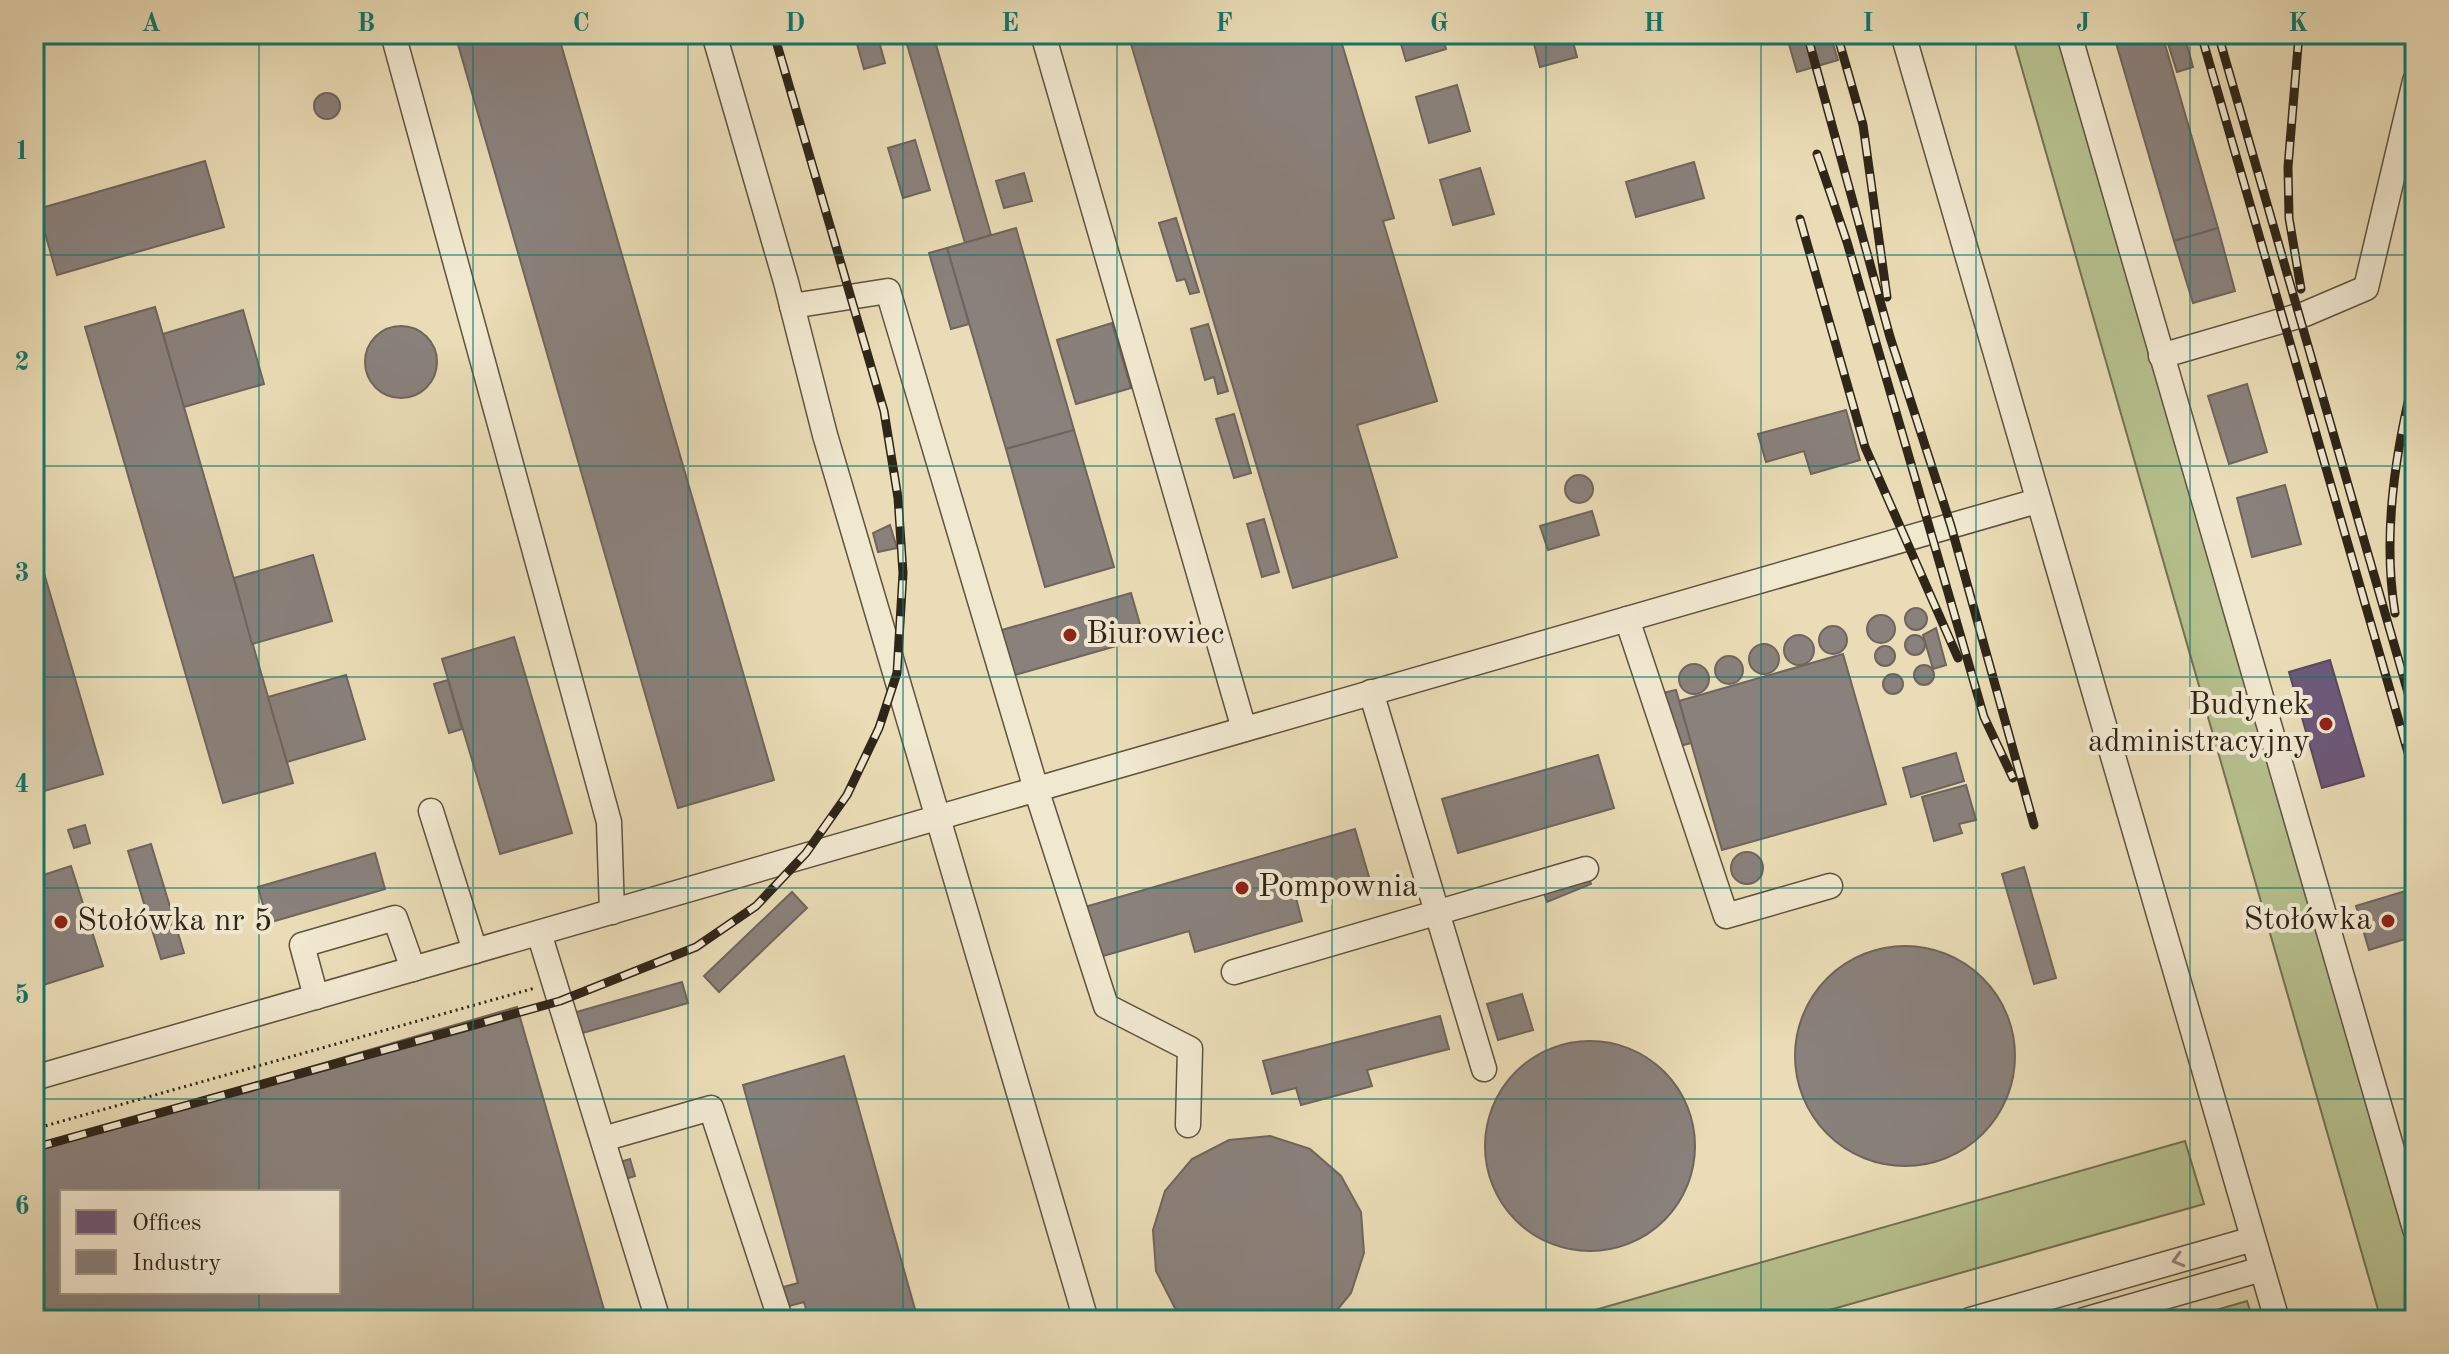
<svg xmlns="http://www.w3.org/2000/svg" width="2449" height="1354" viewBox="0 0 2449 1354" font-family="'Old Standard TT',serif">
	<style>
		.green { fill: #b6c08e; stroke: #727254; stroke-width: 2 }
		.offices { fill: #6d597a; stroke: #5a495d; stroke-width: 2 }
		.industry { fill: #8a817c; stroke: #6f655e; stroke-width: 2; fill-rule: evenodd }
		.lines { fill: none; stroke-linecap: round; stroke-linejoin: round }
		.minor-casing { stroke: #5e5340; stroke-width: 27 }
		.path { stroke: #2f2519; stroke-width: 3; stroke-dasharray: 2 4; stroke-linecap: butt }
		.minor { stroke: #f1e8d0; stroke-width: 24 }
		.rail-casing { stroke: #2f2519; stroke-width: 9 }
		.rail { stroke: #f1e8d0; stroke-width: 6; stroke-dasharray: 18; stroke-linecap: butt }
		.oneway { stroke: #908674 }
		.grid { fill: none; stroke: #0f766e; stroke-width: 2; stroke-opacity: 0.55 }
		.poi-dot { fill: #8f2418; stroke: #f1e8d0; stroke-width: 3 }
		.labels { text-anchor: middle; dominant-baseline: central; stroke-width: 8; stroke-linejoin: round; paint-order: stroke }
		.poi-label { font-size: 32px; fill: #2f2519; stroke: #f1e8d0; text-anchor: start }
		.neatline { fill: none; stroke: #0f766e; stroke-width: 3 }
		.grid-label { font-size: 26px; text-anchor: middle; font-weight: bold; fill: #0f766e }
	</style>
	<rect width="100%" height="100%" fill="#eadcb6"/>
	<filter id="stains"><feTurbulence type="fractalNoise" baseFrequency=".0025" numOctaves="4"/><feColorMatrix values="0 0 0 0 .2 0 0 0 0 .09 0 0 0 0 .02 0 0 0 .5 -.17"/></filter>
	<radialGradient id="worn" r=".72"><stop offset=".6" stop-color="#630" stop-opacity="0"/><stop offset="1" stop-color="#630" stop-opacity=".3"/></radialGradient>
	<!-- green -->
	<g class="green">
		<path d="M2012,34H2062L2415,1254V1320H2381Z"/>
		<path d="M2185,1141L2204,1204L1794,1320H1560Z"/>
		<path d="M2247,1301L2253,1320H2182Z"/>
	</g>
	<!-- offices -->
	<path class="offices" d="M2330,660L2364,776L2322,788L2289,672Z"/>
	<!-- industry -->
	<g class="industry">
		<path d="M455,34H558L774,780L678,808Z"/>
		<path d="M877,34L885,63L864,69L855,37Z"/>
		<path d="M904,34H933L991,235L965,243Z"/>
		<path d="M1128,34H1339L1394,218L1383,221L1437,401L1357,425L1397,557L1293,588Z"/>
		<path d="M1398,34H1442L1446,49L1406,61Z"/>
		<path d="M1540,34H1571L1577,57L1540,67L1532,36Z"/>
		<path d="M1786,34H1830L1838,60L1797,72Z"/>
		<path d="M2122,34H2162L2218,228L2174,241L2114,36Z"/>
		<path d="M2165,34H2184L2193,67L2177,72Z"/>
		<path d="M2245,34H2289L2288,42L2244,38Z"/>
		<path d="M2373,34H2401L2399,40Z"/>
		<path d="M1457,85L1470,131L1429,143L1416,97Z"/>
		<circle cx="327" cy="106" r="13"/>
		<path d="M915,140L930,190L903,198L888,148Z"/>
		<path d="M205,161L224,227L57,275L38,209Z"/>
		<path d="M1694,162L1704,198L1636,217L1626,182Z"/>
		<path d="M1480,168L1494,214L1453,225L1440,180Z"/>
		<path d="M1024,173L1032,201L1004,208L996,181Z"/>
		<path d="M1176,218L1199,292L1190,294L1185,279L1177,281L1159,223Z"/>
		<path d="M1016,228L1074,430L1006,449L947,248Z"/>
		<path d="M2218,228L2235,291L2193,303L2174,241Z"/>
		<path d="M947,248L969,324L951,329L929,253Z"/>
		<path d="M155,307L293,783L223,803L85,327Z"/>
		<path d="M243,310L264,384L184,407L163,334Z"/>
		<path d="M1112,323L1131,388L1076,404L1057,340Z"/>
		<path d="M1208,324L1228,391L1218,394L1214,377L1205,380L1191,329Z"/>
		<circle cx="401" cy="362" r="36"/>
		<path d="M2247,384L2267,452L2229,464L2208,396Z"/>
		<path d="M1846,410L1860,460L1811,474L1804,451L1766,462L1758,434Z"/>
		<path d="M1234,414L1251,473L1234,478L1216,419Z"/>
		<path d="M1074,430L1114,567L1045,587L1006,449Z"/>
		<circle cx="1579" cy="489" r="14"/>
		<path d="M2285,485L2301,544L2252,557L2237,498Z"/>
		<path d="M1592,511L1599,535L1548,550L1540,526Z"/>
		<path d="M1264,519L1279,572L1262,577L1247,524Z"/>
		<path d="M890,525L897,548L878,552L873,533Z"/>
		<path d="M34,539L103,774L34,794Z"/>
		<path d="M313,555L332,621L252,644L234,578Z"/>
		<path d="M1131,593L1144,638L1008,677L995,632Z"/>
		<circle cx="1916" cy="619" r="11"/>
		<circle cx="1881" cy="629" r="14"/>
		<circle cx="1833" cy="640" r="14"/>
		<path d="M1936,628L1946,665L1933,669L1923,635Z"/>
		<circle cx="1915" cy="645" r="10"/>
		<circle cx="1799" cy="650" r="15"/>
		<path d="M514,637L572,833L500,854L442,659Z"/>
		<circle cx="1764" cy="659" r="15"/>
		<circle cx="1885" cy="656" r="10"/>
		<path d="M1843,654L1886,804L1722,850L1679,701Z"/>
		<circle cx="1729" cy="670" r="14"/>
		<circle cx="1694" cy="679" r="15"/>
		<circle cx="1924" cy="675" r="10"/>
		<circle cx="1893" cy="684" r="10"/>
		<path d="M346,675L365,739L287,762L268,697Z"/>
		<path d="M448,680L462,729L449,733L434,684Z"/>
		<path d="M1676,690L1691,743L1673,748L1658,694Z"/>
		<path d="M1956,753L1964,781L1911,797L1903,768Z"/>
		<path d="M1598,755L1614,808L1458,853L1442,799Z"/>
		<path d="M1966,785L1976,820L1959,824L1962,833L1934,841L1922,797Z"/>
		<path d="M85,825L90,843L74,848L68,830Z"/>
		<path d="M1355,829L1369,877L1296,898L1302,921L1195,952L1189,931L1086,961L1071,911Z"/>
		<path d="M151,844L184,953L161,959L128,851Z"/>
		<circle cx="1747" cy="868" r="16"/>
		<path d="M375,853L385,889L268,923L258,887Z"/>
		<path d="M71,866L103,966L34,988V878Z"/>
		<path d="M2024,867L2056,978L2034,984L2002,874Z"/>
		<path d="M1588,875L1591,884L1547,902L1543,889Z"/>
		<path d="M2415,888V936L2369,950L2356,906Z"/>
		<path d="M792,892L807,908L719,992L704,976Z"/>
		<circle cx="1905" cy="1056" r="110"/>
		<path d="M682,982L688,1003L572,1036L566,1015Z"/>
		<path d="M1522,994L1533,1030L1498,1040L1487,1004Z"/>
		<path d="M517,1007L607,1320H34V1147ZM62,1192H338V1292H62Z"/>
		<path d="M1440,1016L1449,1049L1367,1070L1372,1086L1301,1105L1296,1088L1272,1094L1263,1061Z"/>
		<circle cx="1590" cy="1146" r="105"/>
		<path d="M844,1056L918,1320H809L804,1302L774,1310L769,1291L798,1283L743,1085Z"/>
		<path d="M1270,1136L1310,1149L1341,1176L1361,1212L1364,1253L1351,1293L1329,1320H1190L1175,1308L1156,1271L1153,1230L1165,1191L1192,1159L1229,1140Z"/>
		<path d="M630,1159L635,1176L615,1182L610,1165Z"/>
	</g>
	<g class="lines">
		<!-- minor casing -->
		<g class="minor-casing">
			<g id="minor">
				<path d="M393,34L609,822L612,912"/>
				<path d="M714,34L786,282L825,435L1086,1320"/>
				<path d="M1043,34L1244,729"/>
				<path d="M1903,34L2277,1320"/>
				<path d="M2069,34L2415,1229"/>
				<path d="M792,306L888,291L1036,789L1106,1006L1190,1049L1188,1125"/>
				<path d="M2161,356L2305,314L2366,288L2415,81"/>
				<path d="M1627,619L1726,916L1830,886"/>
				<path d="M1371,692L1484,1069"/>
				<path d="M431,811L475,951"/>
				<path d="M539,933L658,1320"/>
				<path d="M1234,972L1586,869"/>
				<path d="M316,997L302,945L395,918L413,969"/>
				<path d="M34,1078L2037,501"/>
				<path d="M603,1139L711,1108L780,1318L774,1320"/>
				<path d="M1970,1320L2253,1239"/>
				<path d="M2084,1320L2262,1269"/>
			</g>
		</g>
		<!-- path -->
		<path class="path" d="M34,1129L535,988"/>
		<!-- minor -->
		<use href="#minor" class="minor"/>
		<!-- rail casing -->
		<g class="rail-casing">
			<g id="rail">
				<path d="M1807,34L1890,337L1951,526L2034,825"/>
				<path d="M1837,34L1863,125L1887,297"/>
				<path d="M2201,34L2415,777"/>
				<path d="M2218,34L2415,717"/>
				<path d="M2299,34L2288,167L2289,218L2301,289"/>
				<path d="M1817,154L1847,242L1984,717L2013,778"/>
				<path d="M1800,219L1865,447L1958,658"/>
				<path d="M2395,613C2382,533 2396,449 2415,372"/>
				<path d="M34,1148L560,1001L696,947L756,906L806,853L847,795L879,728L897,673L903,573L898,498L884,411L774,34"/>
			</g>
		</g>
		<!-- rail -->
		<use href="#rail" class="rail"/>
	</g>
	<!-- one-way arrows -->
	<defs><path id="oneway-chevron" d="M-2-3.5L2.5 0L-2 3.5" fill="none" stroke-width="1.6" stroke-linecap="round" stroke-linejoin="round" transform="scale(2)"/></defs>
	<use class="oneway" href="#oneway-chevron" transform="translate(2178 1260) rotate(164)"/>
	<!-- grid -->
	<path class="grid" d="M259,34V1192M473,34V1320M688,34V1320M903,34V1320M1117,34V1320M1332,34V1320M1546,34V1320M1761,34V1320M1976,34V1320M2190,34V1320M34,255H2415M34,466H2415M34,677H2415M34,888H2415M34,1099H2415M259,1292V1320"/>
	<!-- markers -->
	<g class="poi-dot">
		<circle cx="1070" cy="635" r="8"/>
		<circle cx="2326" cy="724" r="8"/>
		<circle cx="1242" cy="888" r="8"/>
		<circle cx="2388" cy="921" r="8"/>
		<circle cx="61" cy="922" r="8"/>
	</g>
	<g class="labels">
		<!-- poi labels -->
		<g class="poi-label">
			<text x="1086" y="635">Biurowiec</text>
			<text x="2310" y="706" text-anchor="end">Budynek<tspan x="2310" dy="37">administracyjny</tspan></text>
			<text x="1258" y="888">Pompownia</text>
			<text x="2372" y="921" text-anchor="end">Stołówka</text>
			<text x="77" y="922">Stołówka nr 5</text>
		</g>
	</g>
	<!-- margin -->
	<rect width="2449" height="1354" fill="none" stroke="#eadcb6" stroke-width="88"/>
	<!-- legend -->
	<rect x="60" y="1190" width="280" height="104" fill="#f1e8d0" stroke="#a39a87" stroke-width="2"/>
	<rect x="76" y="1210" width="40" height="24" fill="#6d597a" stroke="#a39a87" stroke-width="2"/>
	<text x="132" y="1230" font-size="24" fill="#2f2519">Offices</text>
	<rect x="76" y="1250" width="40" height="24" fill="#8a817c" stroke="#a39a87" stroke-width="2"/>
	<text x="132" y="1270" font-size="24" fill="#2f2519">Industry</text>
	<rect x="44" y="44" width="2361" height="1266" class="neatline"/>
	<g class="grid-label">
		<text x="151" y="31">A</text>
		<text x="366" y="31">B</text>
		<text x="581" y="31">C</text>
		<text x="795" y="31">D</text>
		<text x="1010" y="31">E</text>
		<text x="1224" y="31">F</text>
		<text x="1439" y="31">G</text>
		<text x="1654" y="31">H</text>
		<text x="1868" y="31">I</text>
		<text x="2083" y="31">J</text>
		<text x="2298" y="31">K</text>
		<text x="22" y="159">1</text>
		<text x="22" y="370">2</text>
		<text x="22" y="581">3</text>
		<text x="22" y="792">4</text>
		<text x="22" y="1003">5</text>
		<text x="22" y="1214">6</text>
	</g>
	<rect width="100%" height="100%" filter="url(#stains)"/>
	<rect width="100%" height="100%" fill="url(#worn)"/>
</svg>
